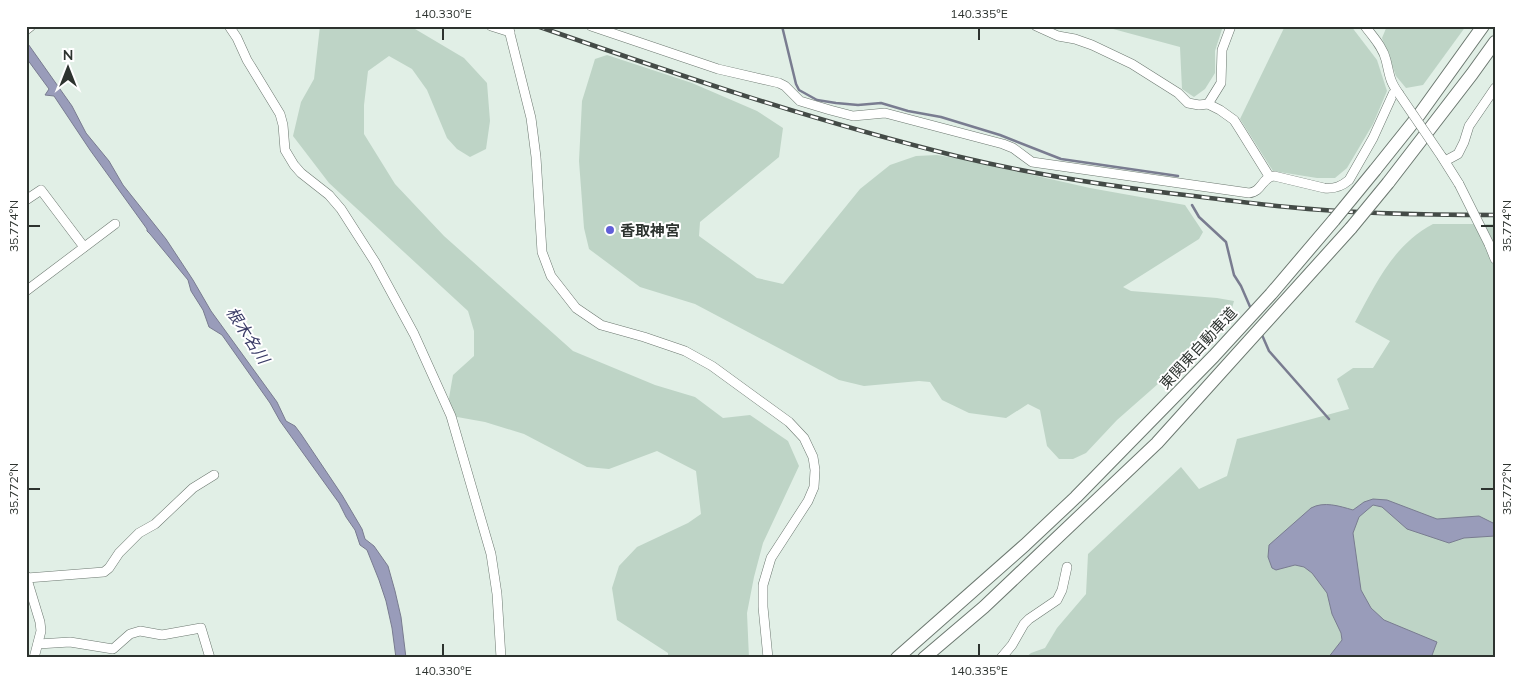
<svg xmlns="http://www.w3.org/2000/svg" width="1521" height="684" viewBox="0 0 1521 684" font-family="Mulish,'Noto Sans JP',sans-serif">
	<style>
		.green { fill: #bed4c6 }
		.water { fill: #999cba; stroke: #797c90 }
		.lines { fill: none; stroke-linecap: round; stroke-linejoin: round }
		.stream { stroke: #797c90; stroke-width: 2.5 }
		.minor-casing { stroke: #6c7870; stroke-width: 10 }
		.highway-casing { stroke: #6c7870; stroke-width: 14 }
		.minor { stroke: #fff; stroke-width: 9 }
		.highway { stroke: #fff; stroke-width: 12 }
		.rail-casing { stroke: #444b47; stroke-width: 4.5 }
		.rail { stroke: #fff; stroke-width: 2.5; stroke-dasharray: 8; stroke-linecap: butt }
		.minor-bridge-casing { stroke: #6c7870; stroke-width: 10; stroke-linecap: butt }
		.highway-bridge-casing { stroke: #6c7870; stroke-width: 14; stroke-linecap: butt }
		.minor-bridge { stroke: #fff; stroke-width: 9 }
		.highway-bridge { stroke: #fff; stroke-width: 12 }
		.ticks { fill: none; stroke: #2d332f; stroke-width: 2 }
		.poi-dot { fill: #615fd8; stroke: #fff; stroke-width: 2 }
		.labels { text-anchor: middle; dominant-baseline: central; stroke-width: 4; stroke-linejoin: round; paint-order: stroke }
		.poi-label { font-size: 15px; font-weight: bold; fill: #2d332f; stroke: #fff; text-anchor: start }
		.street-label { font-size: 15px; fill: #2d332f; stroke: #fff }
		.water-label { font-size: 16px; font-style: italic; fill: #393b66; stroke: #fff }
		.neatline { fill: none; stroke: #2d332f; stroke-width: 2 }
		.ticks-label { font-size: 12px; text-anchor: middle; fill: #2d332f }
	</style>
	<rect width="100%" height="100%" fill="#e1efe6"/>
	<!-- green -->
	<g class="green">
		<path d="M320,26H410L464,58L487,83L490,121L486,149L470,157L457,149L447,138L427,90L412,69L389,56L368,71L364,105V134L395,184L444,236L573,351L655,385L695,397L723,418L750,415L788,441L799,466L763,543L754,577L747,613L749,658H668V653L617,620L612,588L619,566L637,547L688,523L701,514L696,471L657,451L609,469L587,467L524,434L485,422L446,415L453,375L474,356V331L468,311L329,183L293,136L301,102L314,79Z"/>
		<path d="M1102,26H1223L1215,51V73L1205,89L1194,97L1182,89L1180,47Z"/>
		<path d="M1285,26H1351L1377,60L1387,91L1373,124L1347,168L1335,178H1317L1273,171L1240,119Z"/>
		<path d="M1387,26H1466L1423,85L1406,88L1396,76L1382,38Z"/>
		<path d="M607,55L692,83L757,111L783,128L779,157L700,222L699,236L757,278L783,284L860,189L890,165L916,156L937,155L967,160L1090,188L1185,205L1203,232L1199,239L1123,287L1131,291L1217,298L1234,301L1230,315L1192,354L1117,420L1086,453L1073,459H1059L1047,446L1040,410L1028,404L1006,418L969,413L942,400L930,382L919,381L864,386L839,380L695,304L640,287L589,249L584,228L579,161L582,101L595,59Z"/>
		<path d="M1433,224H1495V658H1025L1031,653L1045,648L1057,628L1086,594L1088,554L1181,467L1199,489L1227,476L1237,439L1349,409L1337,379L1353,368H1373L1390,341L1355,322C1376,284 1392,246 1433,224Z"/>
	</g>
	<!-- water -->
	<g class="water">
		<path d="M26,41L72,106L86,133L109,161L123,185L166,239L193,280L211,311L277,402L286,421L295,426L301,434L342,495L362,529L365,539L374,546L388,566L395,591L401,617L406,658H396L392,628L386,601L379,580L367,550L360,545L355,530L346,517L339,503L280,421L270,403L222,335L209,327L203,310L191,291L188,280L150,234L147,231V229L90,150L54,96L45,95L49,89L27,59Z"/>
		<path d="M1373,499L1387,500L1437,519L1479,516L1495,524V536L1464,538L1449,543L1407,529L1382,507L1373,505L1359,517L1353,533L1361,590L1371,608L1384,620L1437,642L1431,658H1328L1342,640L1341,633L1332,614L1327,593L1312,573L1304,567L1295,565L1276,570L1272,568L1268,557L1269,545L1311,508C1324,501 1339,506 1353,510L1364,502Z"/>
	</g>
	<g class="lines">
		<!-- stream -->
		<g class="stream">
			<path d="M782,26L796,84L799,90L817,100L836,103L858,105L881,103L908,111L941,117L1000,135L1061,159L1178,176"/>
			<path d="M1192,205L1199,217L1226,242L1234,275L1241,286L1251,309"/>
			<path d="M1262,335L1269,351L1329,419"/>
		</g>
		<!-- minor casing -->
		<g class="minor-casing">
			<g id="minor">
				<path d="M229,26L237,38L247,60L280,114L283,125L285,150L294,165L301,173L329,195L341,209L375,262L414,334L451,416L491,554L497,594L501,658"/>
				<path d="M491,26L510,32"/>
				<path d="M508,26L531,118L536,157L542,252L551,276L576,308L601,325L644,337L685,351L712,366L789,422L804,438L813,457L815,470L814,487L808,501L771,558L763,585V607L768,658"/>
				<path d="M591,26L718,69L779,83L785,86L800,101L830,110L853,116L885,113L1003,144L1013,148L1032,162L1249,193C1262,192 1262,177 1274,176L1324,188C1334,189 1341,187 1349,180L1373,138L1393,94L1396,91"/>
				<path d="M1036,26L1058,36L1075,39L1092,45L1132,64L1178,93L1188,103L1199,105L1208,104L1220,110L1234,120L1241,131L1269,176"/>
				<path d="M1365,26C1373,37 1383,47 1386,60C1390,76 1389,80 1399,94"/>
				<path d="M26,30L31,26"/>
				<path d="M1208,104L1221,83L1222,50L1231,26"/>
				<path d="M1442,157L1459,184"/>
				<path d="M1445,161L1458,154L1464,142L1469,126L1495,88"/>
				<path d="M26,200L41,190L84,247"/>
				<path d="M1489,244L1495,259"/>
				<path d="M26,291L115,224"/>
				<path d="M26,576L40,622L41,631L34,658"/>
				<path d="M27,578L104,572L109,568L119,553L139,533L155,524L193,488L214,475"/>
				<path d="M38,644L70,642L113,649L130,634L140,631L162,635L201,628L210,658"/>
				<path d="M1001,658L1012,645L1024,624L1029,619L1057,600L1062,590L1067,567"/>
			</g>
		</g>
		<!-- highway casing -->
		<g class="highway-casing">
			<g id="highway">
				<path d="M1375,170L1419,115L1483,26"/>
				<path d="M1388,183L1472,74L1495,42"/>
				<path d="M897,658L1025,545L1076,497L1214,356L1271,294L1334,220"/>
				<path d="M924,658L984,607L1157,443L1351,228"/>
			</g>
		</g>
		<!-- minor -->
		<use href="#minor" class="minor"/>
		<!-- highway -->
		<use href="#highway" class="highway"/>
		<!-- rail casing -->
		<g class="rail-casing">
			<path id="rail" d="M537,26C675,74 814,121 956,156C1035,175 1114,187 1194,196C1225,200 1257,204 1288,207C1356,214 1426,215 1495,215"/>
		</g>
		<!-- rail -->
		<use href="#rail" class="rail"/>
		<!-- minor-bridge casing -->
		<g class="minor-bridge-casing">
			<g id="minor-bridge">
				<path d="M1399,94L1442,157"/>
				<path d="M1459,184L1489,244"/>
			</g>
		</g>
		<!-- highway-bridge casing -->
		<g class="highway-bridge-casing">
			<g id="highway-bridge">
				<path d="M1334,220L1375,170"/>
				<path d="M1351,228L1388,183"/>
			</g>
		</g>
		<!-- minor-bridge -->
		<use href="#minor-bridge" class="minor-bridge"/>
		<!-- highway-bridge -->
		<use href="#highway-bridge" class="highway-bridge"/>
	</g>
	<!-- ticks -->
	<path class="ticks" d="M443,28V40M979,28V40M28,226H40M1481,226H1494M28,489H40M1481,489H1494M443,644V656M979,644V656"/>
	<!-- markers -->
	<circle class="poi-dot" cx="610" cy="230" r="5"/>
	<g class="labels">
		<!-- poi labels -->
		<g class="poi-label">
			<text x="620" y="230">香取神宮</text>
		</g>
		<!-- street labels -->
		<g class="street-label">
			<text transform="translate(1198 348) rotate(-47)">東関東自動車道</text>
		</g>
		<!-- water labels -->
		<g class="water-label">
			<text transform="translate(248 335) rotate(57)">根木名川</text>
		</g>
	</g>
	<!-- border -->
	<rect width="1521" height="684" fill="none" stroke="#ffffff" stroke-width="55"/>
	<!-- north arrow -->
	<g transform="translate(68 68)" stroke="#ffffff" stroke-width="4" paint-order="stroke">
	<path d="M0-4L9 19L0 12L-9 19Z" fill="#2d332f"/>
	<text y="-8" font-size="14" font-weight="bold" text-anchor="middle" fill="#2d332f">N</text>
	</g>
	<rect x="28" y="28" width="1466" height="628" class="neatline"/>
	<g class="ticks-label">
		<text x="443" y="18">140.330°E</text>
		<text x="979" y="18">140.335°E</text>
		<text transform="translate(14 226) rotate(-90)" y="4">35.774°N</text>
		<text transform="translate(1507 226) rotate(-90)" y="4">35.774°N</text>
		<text transform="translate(14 489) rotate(-90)" y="4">35.772°N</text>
		<text transform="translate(1507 489) rotate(-90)" y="4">35.772°N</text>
		<text x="443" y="675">140.330°E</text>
		<text x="979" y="675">140.335°E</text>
	</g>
</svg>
